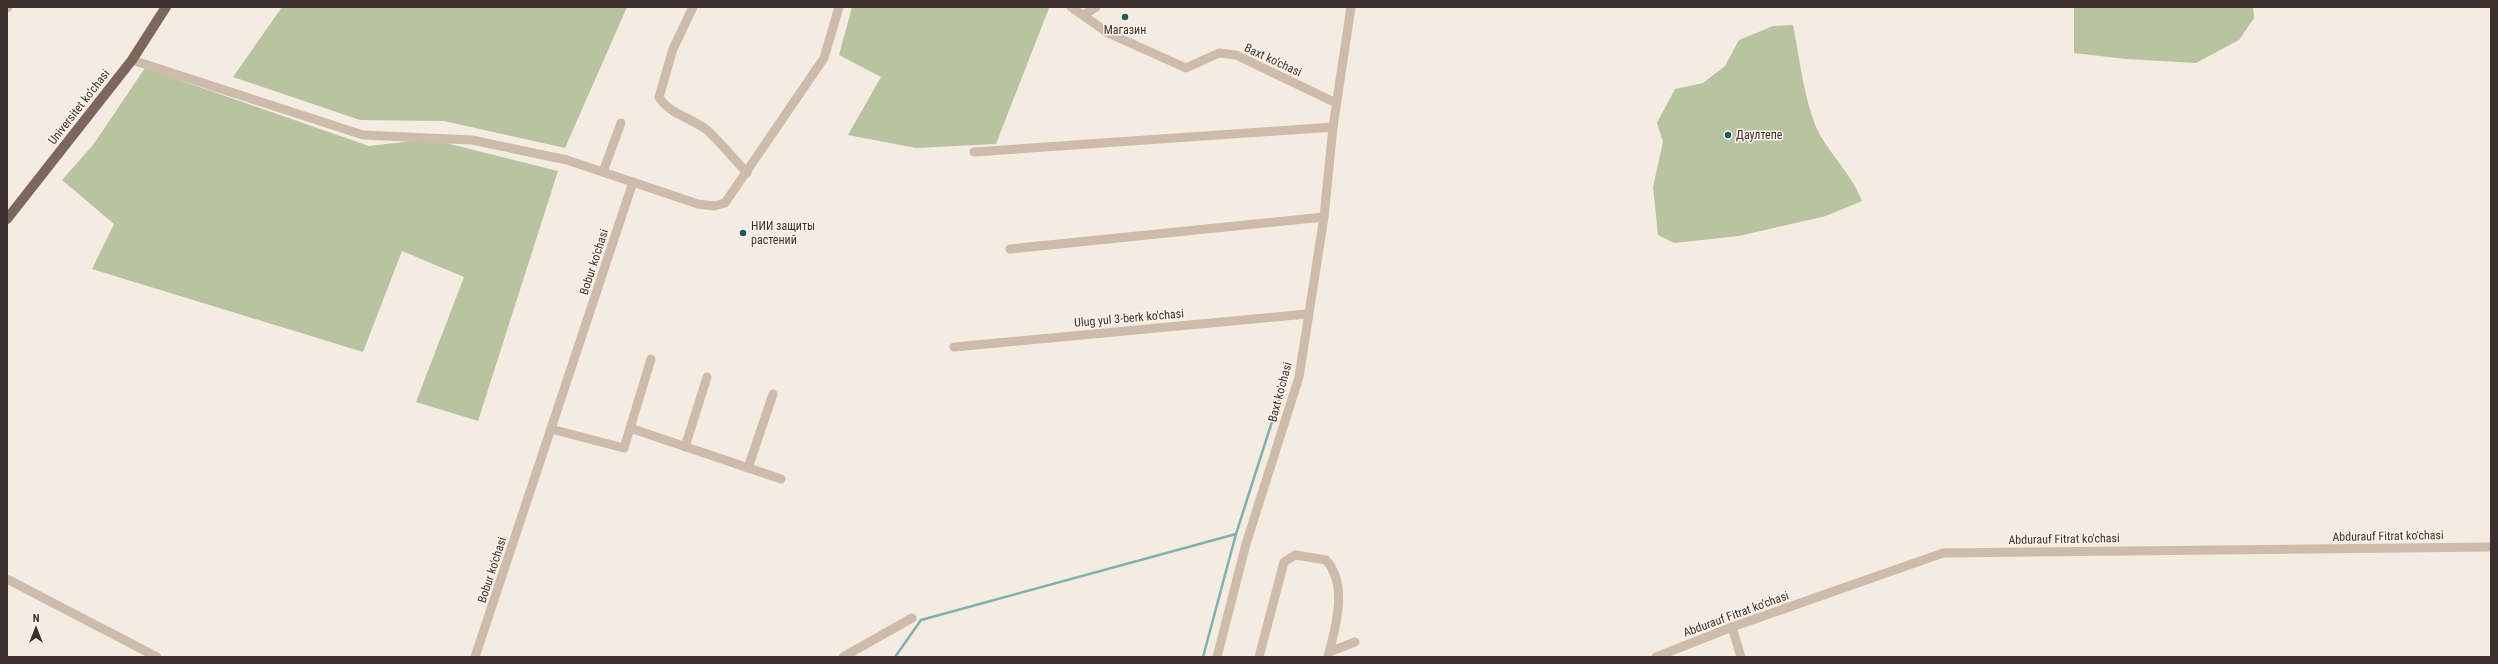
<svg xmlns="http://www.w3.org/2000/svg" width="2498" height="664" viewBox="0 0 2498 664" font-family="'Roboto Condensed',sans-serif">
	<style>
		.green { fill: #b8c4a0 }
		.lines { fill: none; stroke-linecap: round; stroke-linejoin: round }
		.stream { stroke: #7fb0b2; stroke-width: 2.5 }
		.minor { stroke: #cdbbac; stroke-width: 9 }
		.major { stroke: #7d675c; stroke-width: 10 }
		.poi-dot { fill: #1f5a5e; stroke: #fbf5ee; stroke-width: 1.5 }
		.labels { text-anchor: middle; dominant-baseline: central; stroke-width: 3; stroke-linejoin: round; paint-order: stroke }
		.poi-label { font-size: 12px; fill: #3b302b; stroke: #fbf5ee; text-anchor: start }
		.street-label { font-size: 12px; fill: #3b302b; stroke: #fbf5ee }
	</style>
	<rect width="100%" height="100%" fill="#f4ebe1"/>
	<!-- green -->
	<g class="green">
		<path d="M282,7H627L565,148L444,121L360,120L233,77Z"/>
		<path d="M852,7L1049,8L996,144L916,148L848,135L881,77L839,55Z"/>
		<path d="M2074,7H2253L2254,18L2239,40L2196,63L2126,59L2074,53Z"/>
		<path d="M1793,25C1799,55 1805,106 1819,133C1832,157 1852,175 1862,201L1826,216L1739,236L1674,243L1658,235L1653,187L1663,142L1657,123L1675,89L1703,83L1725,66L1739,40L1773,26Z"/>
		<path d="M145,68L369,146L430,139L558,171L478,421L416,402L464,277L402,251L363,352L92,269L114,224L62,180L93,145Z"/>
	</g>
	<g class="lines">
		<!-- stream -->
		<g class="stream">
			<path d="M895,657L921,620L1236,534"/>
			<path d="M1203,657L1236,534L1285,381"/>
		</g>
		<!-- minor -->
		<g class="minor">
			<path d="M693,7L673,49L659,97C669,114 692,118 707,130C721,143 734,159 747,173"/>
			<path d="M1071,7L1108,33L1186,68L1219,53L1236,55L1336,103"/>
			<path d="M7,8L8,7"/>
			<path d="M1084,15L1096,7"/>
			<path d="M132,60L363,135L472,140L567,160L698,204L714,206L725,203L824,58L839,7"/>
			<path d="M974,152L1333,127"/>
			<path d="M603,172L621,123"/>
			<path d="M1010,249L1324,217"/>
			<path d="M954,347L1307,314"/>
			<path d="M630,428L781,479"/>
			<path d="M551,429L624,448L651,359"/>
			<path d="M685,447L707,377"/>
			<path d="M748,468L773,394"/>
			<path d="M7,579L157,657"/>
			<path d="M1732,627L1741,657"/>
			<path d="M1329,652L1355,642"/>
			<path d="M475,657L633,182"/>
			<path d="M843,657L912,618"/>
			<path d="M1217,657L1246,544L1299,377L1324,217L1333,127L1351,7"/>
			<path d="M1259,657L1284,562L1295,555L1326,560C1349,586 1335,628 1328,657"/>
			<path d="M1656,657L1732,627L1943,553L2491,547"/>
		</g>
		<!-- major -->
		<path class="major" d="M7,219L132,60L166,7"/>
	</g>
	<!-- markers -->
	<g class="poi-dot">
		<circle cx="1125" cy="17" r="4"/>
		<circle cx="1728" cy="135" r="4"/>
		<circle cx="743" cy="233" r="4"/>
	</g>
	<g class="labels">
		<!-- poi labels -->
		<g class="poi-label">
			<text x="1125" y="30" text-anchor="middle">Магазин</text>
			<text x="1736" y="135">Даултепе</text>
			<text x="751" y="226">НИИ защиты<tspan x="751" dy="14">растений</tspan></text>
		</g>
		<!-- street labels -->
		<g class="street-label">
			<text transform="translate(1273 60) rotate(25)">Baxt ko'chasi</text>
			<text transform="translate(79 107) rotate(-52)">Universitet ko'chasi</text>
			<text transform="translate(594 262) rotate(-72)">Bobur ko'chasi</text>
			<text transform="translate(1129 318) rotate(-5)">Ulug yul 3-berk ko'chasi</text>
			<text transform="translate(1280 392) rotate(-75)">Baxt ko'chasi</text>
			<text transform="translate(2388 536) rotate(-1)">Abdurauf Fitrat ko'chasi</text>
			<text transform="translate(2064 539) rotate(-1)">Abdurauf Fitrat ko'chasi</text>
			<text transform="translate(492 570) rotate(-72)">Bobur ko'chasi</text>
			<text transform="translate(1736 614) rotate(-20)">Abdurauf Fitrat ko'chasi</text>
		</g>
	</g>
	<!-- border -->
	<rect width="2498" height="664" fill="none" stroke="#3b302b" stroke-width="16"/>
	<!-- north arrow -->
	<g transform="translate(36 628)" stroke="#fbf5ee" stroke-width="3" paint-order="stroke">
	<path d="M0-3L7 15L0 10L-7 15Z" fill="#3b302b"/>
	<text y="-6" font-size="11" font-weight="bold" text-anchor="middle" fill="#3b302b">N</text>
	</g>
</svg>
